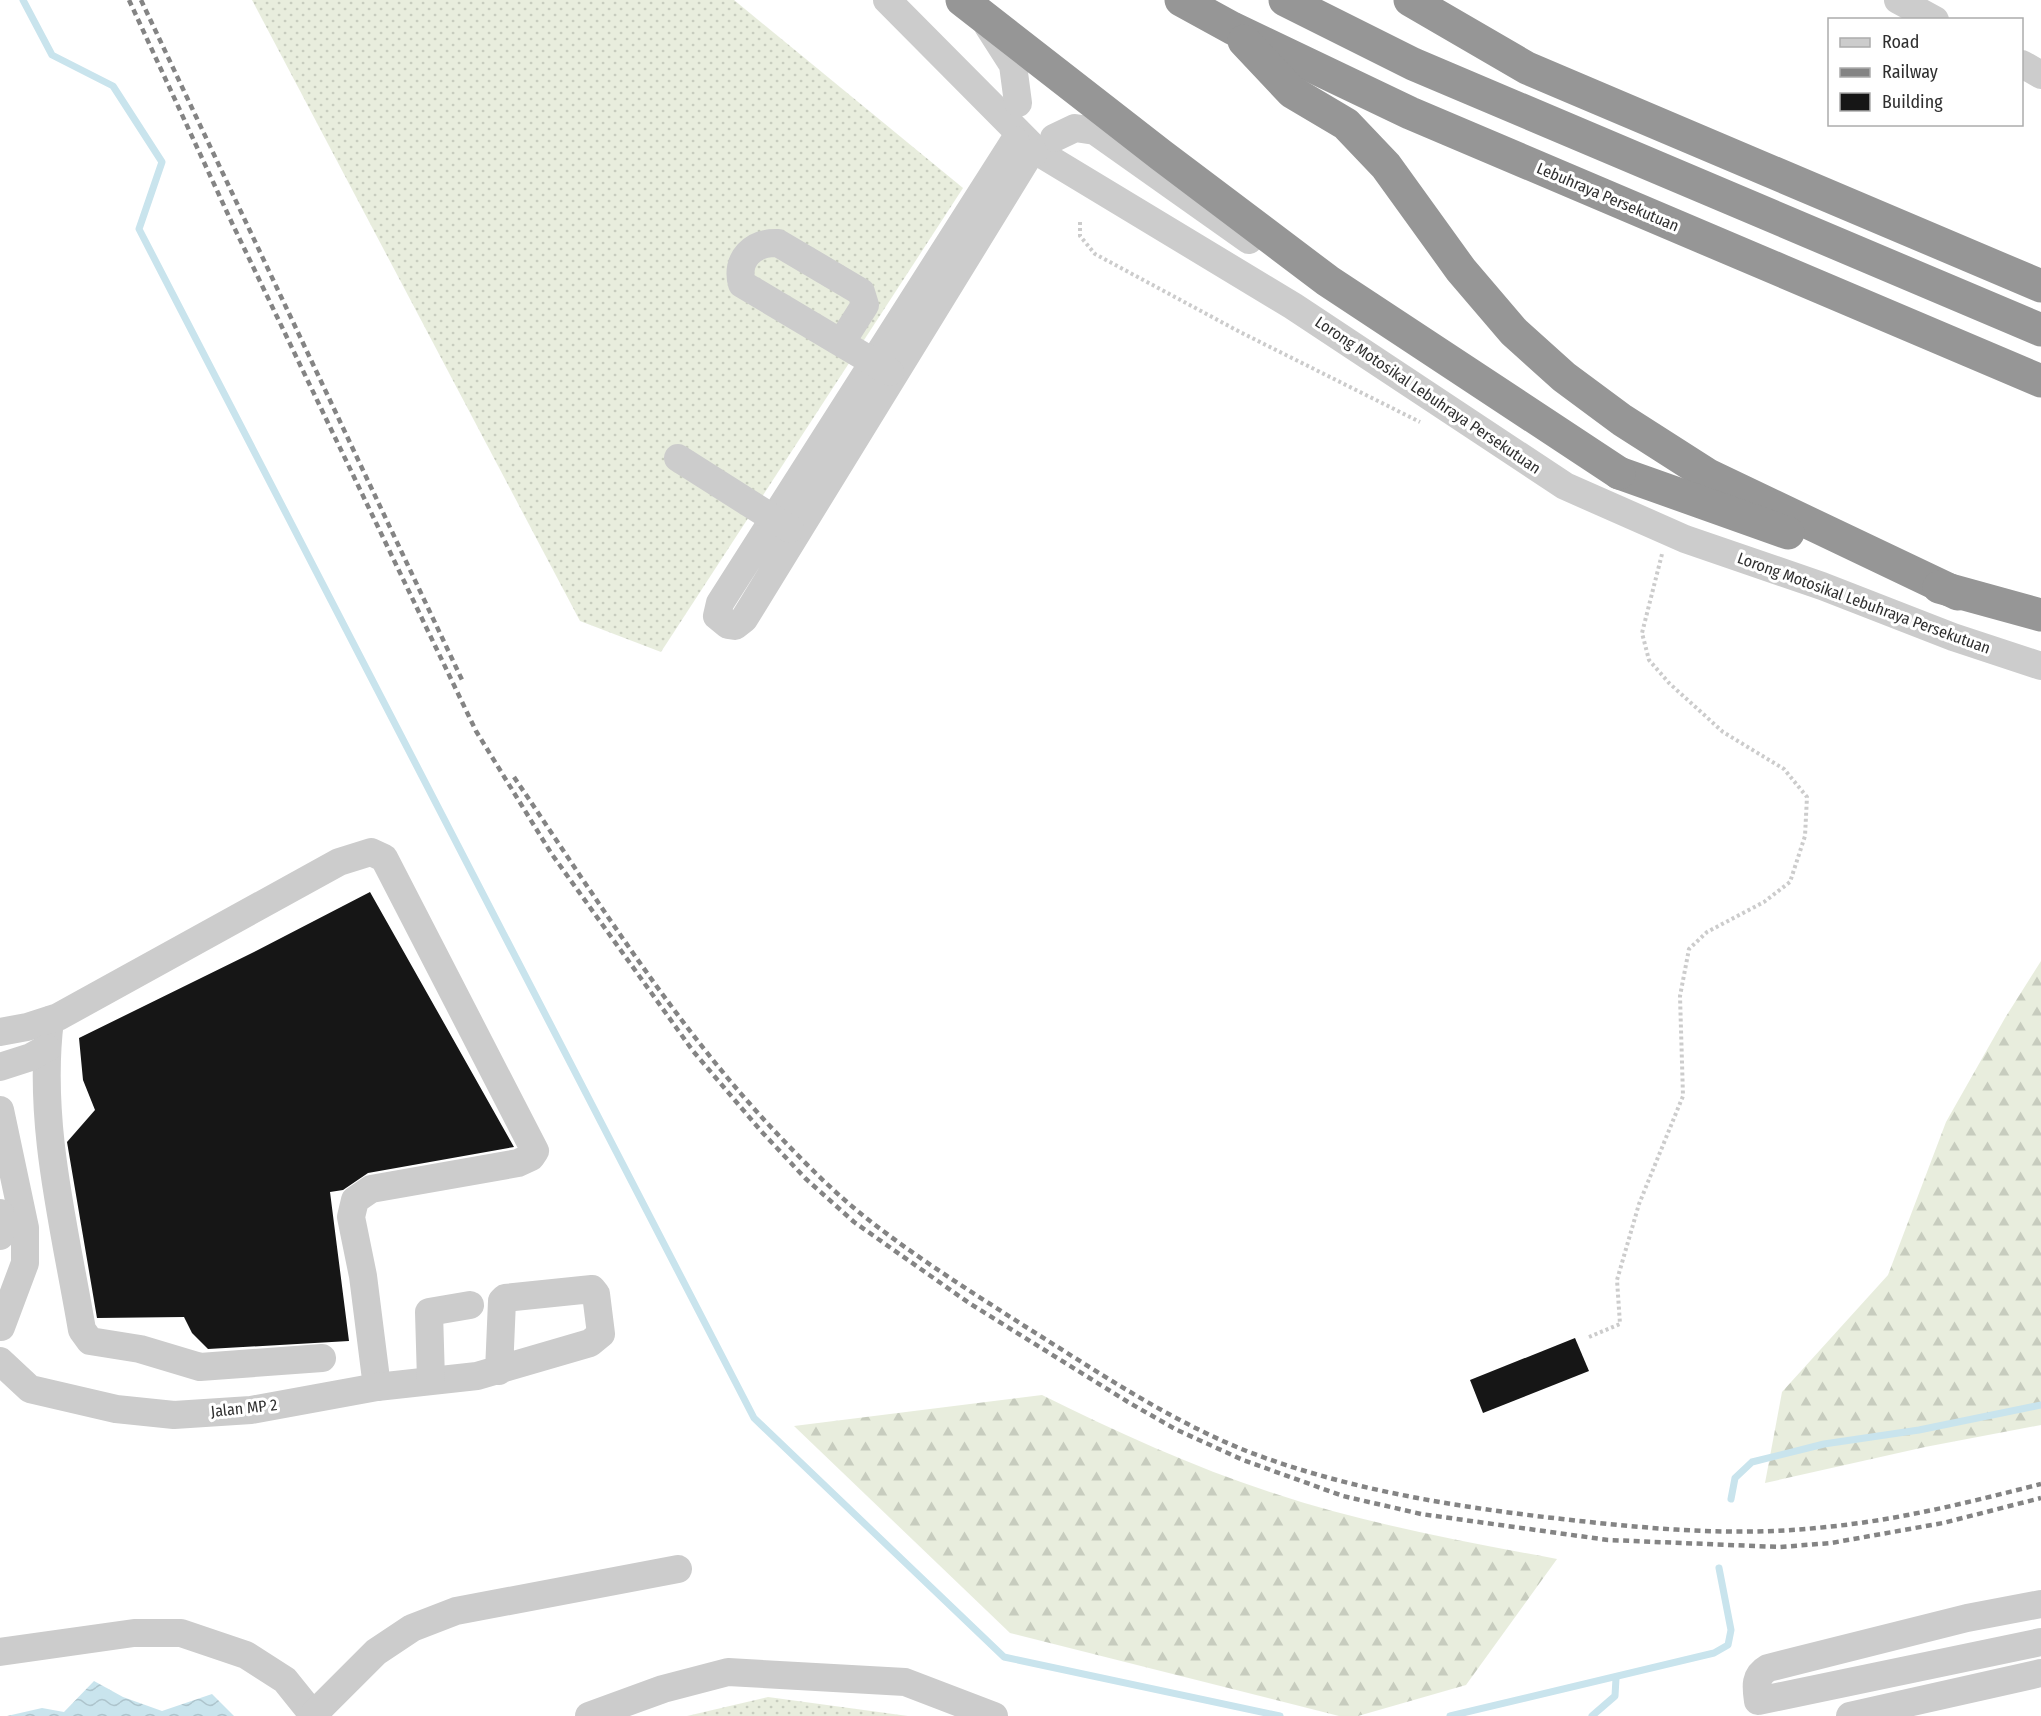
<svg xmlns="http://www.w3.org/2000/svg" width="2041" height="1716" viewBox="0 0 2041 1716" font-family="'Fira Sans Condensed',sans-serif">
	<style>
		.grass { fill: url(#grass-dots) }
		.forest { fill: url(#forest-firs) }
		.water { fill: url(#water-waves) }
		.lines { fill: none; stroke-linecap: round; stroke-linejoin: round }
		.stream { stroke: #c9e4ed; stroke-width: 7 }
		.building { fill: #161616 }
		.path { stroke: #ccc; stroke-width: 4; stroke-dasharray: 3 3; stroke-linecap: butt }
		.minor { stroke: #ccc; stroke-width: 28 }
		.highway { stroke: #969696; stroke-width: 33 }
		.rail { stroke: #848484; stroke-width: 4.5; stroke-dasharray: 6 4.5; stroke-linecap: butt }
		.highway-bridge { stroke: #969696; stroke-width: 33 }
		.labels { text-anchor: middle; dominant-baseline: central; stroke-width: 6; stroke-linejoin: round; paint-order: stroke }
		.street-label { font-size: 16px; fill: #2f2f2f; stroke: #fff }
	</style>
	<defs>
		<pattern id="grass-dots" width="8" height="8" patternUnits="userSpaceOnUse" patternTransform="scale(1.5)"><rect width="8" height="8" fill="#e8eddd"/><path d="M2 2h.1M6 6h.1" fill="none" stroke="#c7ccbe" stroke-width="1.8" stroke-linecap="round"/></pattern>
		<pattern id="forest-firs" width="22" height="20" patternUnits="userSpaceOnUse" patternTransform="scale(1.5)"><rect width="22" height="20" fill="#e8eddd"/><path d="M5 1l3.5 6h-7zM16 11l3.5 6h-7z" fill="#c7ccbe"/></pattern>
		<pattern id="water-waves" width="16" height="10" patternUnits="userSpaceOnUse" patternTransform="scale(1.5)"><rect width="16" height="10" fill="#c9e4ed"/><path d="M0 5q4-4 8 0t8 0" fill="none" stroke="#adc4cc"/></pattern>
	</defs>
	<rect width="100%" height="100%" fill="#fff"/>
	<!-- grass -->
	<g class="grass">
		<path d="M252,0H734L963,188L661,652L580,621Z"/>
		<path d="M768,1697L908,1716H687Z"/>
	</g>
	<!-- forest -->
	<g class="forest">
		<path d="M2041,961V1425L1925,1447L1765,1483L1782,1392L1888,1275L1946,1122L2005,1018Z"/>
		<path d="M1042,1395C1117,1432 1193,1467 1273,1493C1366,1524 1462,1541 1557,1559L1466,1685L1358,1716H1339L1010,1633L794,1426Z"/>
	</g>
	<!-- water -->
	<path class="water" d="M94,1681L123,1697L162,1711L212,1694L234,1716H7L42,1708L64,1712Z"/>
	<g class="lines">
		<!-- stream -->
		<g class="stream">
			<path d="M23,0L52,55L113,86L162,162L139,229L754,1418L1004,1657L1280,1716"/>
			<path d="M1731,1499L1735,1478L1752,1462L1824,1444L1919,1430L2041,1405"/>
			<path d="M1450,1716L1714,1653L1728,1645L1731,1630L1719,1568"/>
			<path d="M1592,1716L1615,1696L1616,1678"/>
		</g>
	</g>
	<!-- building -->
	<g class="building">
		<path d="M370,892L514,1147L368,1173L343,1190L330,1192L349,1341L208,1349L192,1333L184,1317L97,1318L67,1142L95,1110L83,1080L79,1038L254,952Z"/>
		<path d="M1575,1338L1589,1371L1483,1413L1470,1380Z"/>
	</g>
	<g class="lines">
		<!-- path -->
		<g class="path">
			<path d="M1080,222V236L1095,254L1240,332L1420,422"/>
			<path d="M1589,1337L1620,1324L1617,1280L1639,1204L1683,1096L1680,996L1689,949L1707,932L1764,902L1790,882L1805,836L1807,797L1784,769L1723,732L1669,683L1649,660L1642,633L1662,554"/>
		</g>
		<!-- minor -->
		<g class="minor">
			<path d="M887,0L1038,152L1293,306L1565,486L1685,539L1822,586L1953,637L2041,666"/>
			<path d="M1898,0L1935,20"/>
			<path d="M988,26L1013,65L1018,103"/>
			<path d="M2022,64L2041,75"/>
			<path d="M1054,138L1075,128L1095,131L1249,240"/>
			<path d="M1015,140L720,603L717,616L728,625L735,626L744,619L1028,157L1034,153"/>
			<path d="M841,343L865,305L861,292L778,243C753,242 735,259 742,284L890,372"/>
			<path d="M678,458L790,529"/>
			<path d="M50,1020C37,1123 65,1229 82,1330L90,1341L140,1349L200,1367L322,1358"/>
			<path d="M0,1032L27,1027L58,1017L339,862L371,852L384,858L535,1151L531,1157L518,1163L371,1189L355,1200L351,1217L363,1276L377,1387"/>
			<path d="M0,1067L31,1057L47,1048"/>
			<path d="M0,1110L25,1228V1263L1,1327"/>
			<path d="M0,1213V1236"/>
			<path d="M0,1361L30,1389L116,1409L174,1415L251,1410L377,1387L477,1376L590,1343L601,1334L596,1294L592,1289L505,1298L502,1301L499,1371"/>
			<path d="M431,1380L429,1312L470,1305"/>
			<path d="M2041,1604L1967,1618L1768,1668C1754,1676 1756,1687 1758,1701L2041,1642"/>
			<path d="M0,1652L134,1633H181L246,1655L285,1680L314,1716"/>
			<path d="M313,1715L376,1652L412,1628L456,1611L678,1569"/>
			<path d="M589,1716L663,1689L728,1672L905,1682L994,1716"/>
			<path d="M1850,1716L2041,1673"/>
		</g>
		<!-- highway -->
		<g class="highway">
			<path d="M1181,0L1232,28L1410,113L2041,381"/>
			<path d="M1285,0L1413,64L2041,330"/>
			<path d="M1410,0L1527,68L2041,286"/>
			<path d="M1244,41L1292,92L1346,124L1386,166L1461,270L1514,332L1564,377L1622,420L1708,475L1958,594"/>
			<path d="M1619,473L1788,533"/>
			<path d="M1939,587L2041,615"/>
		</g>
		<!-- rail -->
		<g class="rail">
			<path d="M129,0L232,223L476,731L551,853L693,1051L761,1131L805,1178L854,1222L969,1303L1128,1402L1175,1429L1243,1460L1343,1496L1421,1514L1608,1540L1780,1547L1831,1543L1943,1523L2041,1498"/>
			<path d="M141,0L463,682"/>
			<path d="M514,777C594,895 671,1019 768,1124C797,1155 827,1186 860,1213C912,1255 970,1291 1026,1327C1098,1372 1170,1421 1249,1452C1349,1490 1456,1507 1562,1519C1650,1529 1737,1537 1826,1527C1899,1520 1970,1502 2041,1484"/>
		</g>
		<!-- highway-bridge -->
		<path class="highway-bridge" d="M962,0L1161,155L1328,281L1619,473"/>
	</g>
	<g class="labels">
		<!-- street labels -->
		<g class="street-label">
			<text transform="translate(1608 197) rotate(23)">Lebuhraya Persekutuan</text>
			<text transform="translate(1428 395) rotate(34)">Lorong Motosikal Lebuhraya Persekutuan</text>
			<text transform="translate(1864 603) rotate(20)">Lorong Motosikal Lebuhraya Persekutuan</text>
			<text transform="translate(244 1408) rotate(-6)">Jalan MP 2</text>
		</g>
	</g>
	<!-- legend -->
	<rect x="1828" y="18" width="195" height="108" fill="#ffffff" stroke="#acacac" stroke-width="1.5"/>
	<rect x="1840" y="38" width="30" height="9" fill="#cccccc" stroke="#acacac" stroke-width="1.5"/>
	<text x="1882" y="48" font-size="18" fill="#2f2f2f">Road</text>
	<rect x="1840" y="68" width="30" height="9" fill="#848484" stroke="#acacac" stroke-width="1.5"/>
	<text x="1882" y="78" font-size="18" fill="#2f2f2f">Railway</text>
	<rect x="1840" y="93" width="30" height="18" fill="#161616" stroke="#acacac" stroke-width="1.5"/>
	<text x="1882" y="108" font-size="18" fill="#2f2f2f">Building</text>
</svg>
